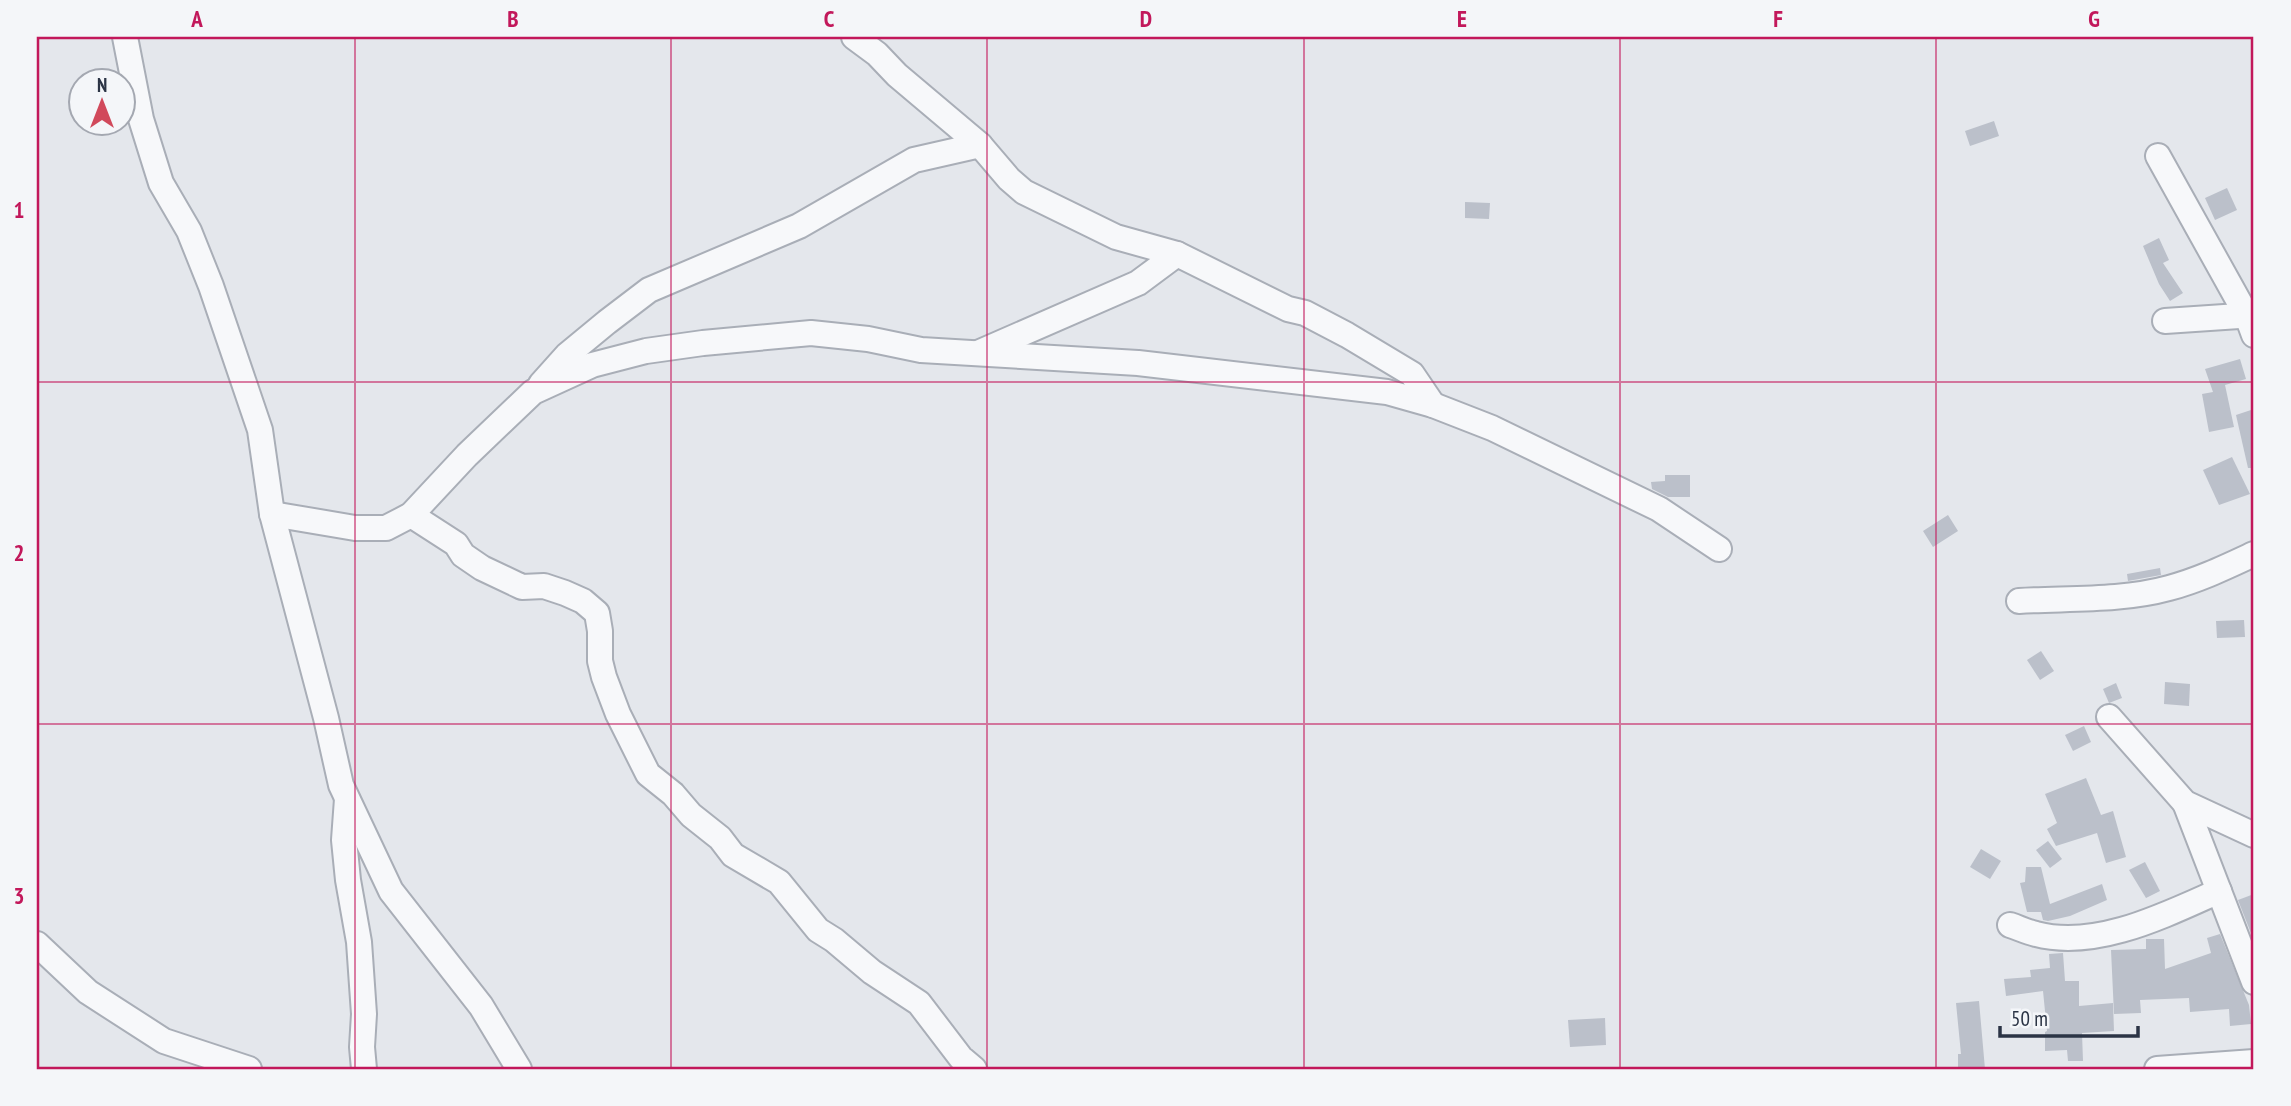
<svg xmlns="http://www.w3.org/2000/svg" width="2291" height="1106" viewBox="0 0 2291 1106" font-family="'PT Sans Narrow',sans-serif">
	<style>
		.building { fill: #bbc0ca }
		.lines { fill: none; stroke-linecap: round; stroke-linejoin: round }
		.minor-casing { stroke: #a9aeb7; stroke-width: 28 }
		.minor { stroke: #f7f8fa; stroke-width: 24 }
		.grid { fill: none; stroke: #c2185b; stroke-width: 2; stroke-opacity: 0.55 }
		.neatline { fill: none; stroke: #c2185b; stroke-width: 2.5 }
		.grid-label { font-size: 23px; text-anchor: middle; font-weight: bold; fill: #c2185b }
	</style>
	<rect width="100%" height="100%" fill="#e4e7ec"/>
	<!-- building -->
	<g class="building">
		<path d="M1994,121L1999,136L1970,146L1965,131Z"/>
		<path d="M2227,188L2237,210L2215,220L2205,198Z"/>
		<path d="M1465,202L1490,203L1489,219L1465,218Z"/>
		<path d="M2159,238L2169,260L2163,263L2183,293L2170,301L2159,284L2143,246Z"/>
		<path d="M2240,359L2246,379L2225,385L2234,427L2209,432L2202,394L2213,392L2205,369Z"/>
		<path d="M2254,409V468H2248L2236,415Z"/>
		<path d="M2232,457L2250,494L2219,505L2203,470Z"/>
		<path d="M1665,475H1690V497H1668L1652,489L1651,482L1665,481Z"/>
		<path d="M1948,515L1958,531L1933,547L1923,531Z"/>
		<path d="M2160,568L2161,575L2128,581L2127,574Z"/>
		<path d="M2244,620L2245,637L2217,638L2216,621Z"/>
		<path d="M2041,651L2054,671L2040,680L2027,660Z"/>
		<path d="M2165,682L2190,684L2189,706L2164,704Z"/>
		<path d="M2116,683L2122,698L2109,703L2103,689Z"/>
		<path d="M2084,726L2091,742L2073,751L2065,735Z"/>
		<path d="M2086,778L2101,815L2113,811L2126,857L2106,863L2097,833L2056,846L2047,829L2057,823L2045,794Z"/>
		<path d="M2048,841L2062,859L2050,868L2036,850Z"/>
		<path d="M1981,849L2001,861L1990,879L1970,867Z"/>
		<path d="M2145,862L2160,891L2146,898L2129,870Z"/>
		<path d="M2026,867H2041L2050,904L2102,884L2107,900L2070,916L2048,921L2043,920L2041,912H2027L2020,883L2025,882Z"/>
		<path d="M2254,894V941L2238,900Z"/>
		<path d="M2220,934L2249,1005L2251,1024L2230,1026L2229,1009L2190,1012L2189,998L2140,1000L2141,1013L2114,1014L2111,950L2146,949V939H2164L2165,969L2211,953L2207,938Z"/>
		<path d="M2063,953L2065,981H2079V1006L2113,1003L2114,1031L2082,1033L2083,1061H2068L2067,1050L2045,1051V1032L2047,1031L2043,991L2006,996L2004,979L2031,977L2030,970L2050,968L2049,954Z"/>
		<path d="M1979,1001L1985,1069H1958V1054H1961L1956,1003Z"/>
		<path d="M1605,1018L1606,1045L1570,1047L1568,1020Z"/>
	</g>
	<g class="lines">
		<!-- minor casing -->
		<g class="minor-casing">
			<g id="minor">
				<path d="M125,37L141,119L161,183L189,231L211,286L260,430L272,514L326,718L341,785L391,891L481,1006L519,1069"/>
				<path d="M854,37L877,54L897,75L980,145L1009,179L1024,192L1116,237L1177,254L1288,309L1305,313L1347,335L1412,374L1433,405"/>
				<path d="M2158,156L2247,316L2254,335"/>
				<path d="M2165,321L2254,315"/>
				<path d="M980,352L1138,283L1177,254"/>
				<path d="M541,384L567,355L607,322L649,290L799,226L914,160L980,145"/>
				<path d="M272,514L355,528H386L411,515L467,455L533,392L592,365L646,351L703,343L811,333L868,339L921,350L1138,363L1387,392L1433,405L1492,428L1659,509L1719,549"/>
				<path d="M411,515L456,544L463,555L482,568L522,587L544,586L565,593L583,601L597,613L600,631V661L604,677L618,714L648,774L673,794L691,815L720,838L733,855L779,882L818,930L834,940L872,972L919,1003L961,1058L974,1069"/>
				<path d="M2019,601C2068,598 2122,601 2169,588C2199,580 2226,567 2254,554"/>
				<path d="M2109,717L2185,803L2254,835"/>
				<path d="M347,799L344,840L348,880L359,942L364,1014L362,1047L364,1069"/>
				<path d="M2185,803L2254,982"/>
				<path d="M2010,925C2019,928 2027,932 2036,934C2096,950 2165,915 2219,891"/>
				<path d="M37,944L88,992L164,1041L249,1069"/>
				<path d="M2157,1069L2254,1062"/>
			</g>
		</g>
		<!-- minor -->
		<use href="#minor" class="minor"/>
	</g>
	<!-- grid -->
	<path class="grid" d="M355,37V1069M671,37V1069M987,37V1069M1304,37V1069M1620,37V1069M1936,37V1069M37,382H2254M37,724H2254"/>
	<!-- border -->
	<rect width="2291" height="1106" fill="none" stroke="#f4f6f9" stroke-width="77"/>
	<!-- north arrow -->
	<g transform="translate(102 102)"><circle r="33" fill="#f4f6f9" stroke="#a4a8b1" stroke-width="2"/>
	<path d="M0-5L12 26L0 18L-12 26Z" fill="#d1495b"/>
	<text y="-10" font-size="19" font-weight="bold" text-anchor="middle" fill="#2b3445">N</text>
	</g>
	<!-- scale -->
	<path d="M2000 1026v10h138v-10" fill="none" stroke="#2b3445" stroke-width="3.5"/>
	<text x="2011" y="1026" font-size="21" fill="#2b3445" stroke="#f4f6f9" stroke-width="5" paint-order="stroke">50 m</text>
	<rect x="38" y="38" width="2214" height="1030" class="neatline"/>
	<g class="grid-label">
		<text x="197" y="27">A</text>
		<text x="513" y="27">B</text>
		<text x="829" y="27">C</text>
		<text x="1146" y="27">D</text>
		<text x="1462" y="27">E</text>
		<text x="1778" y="27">F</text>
		<text x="2094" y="27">G</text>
		<text x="19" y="218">1</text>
		<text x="19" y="561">2</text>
		<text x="19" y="904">3</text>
	</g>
</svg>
